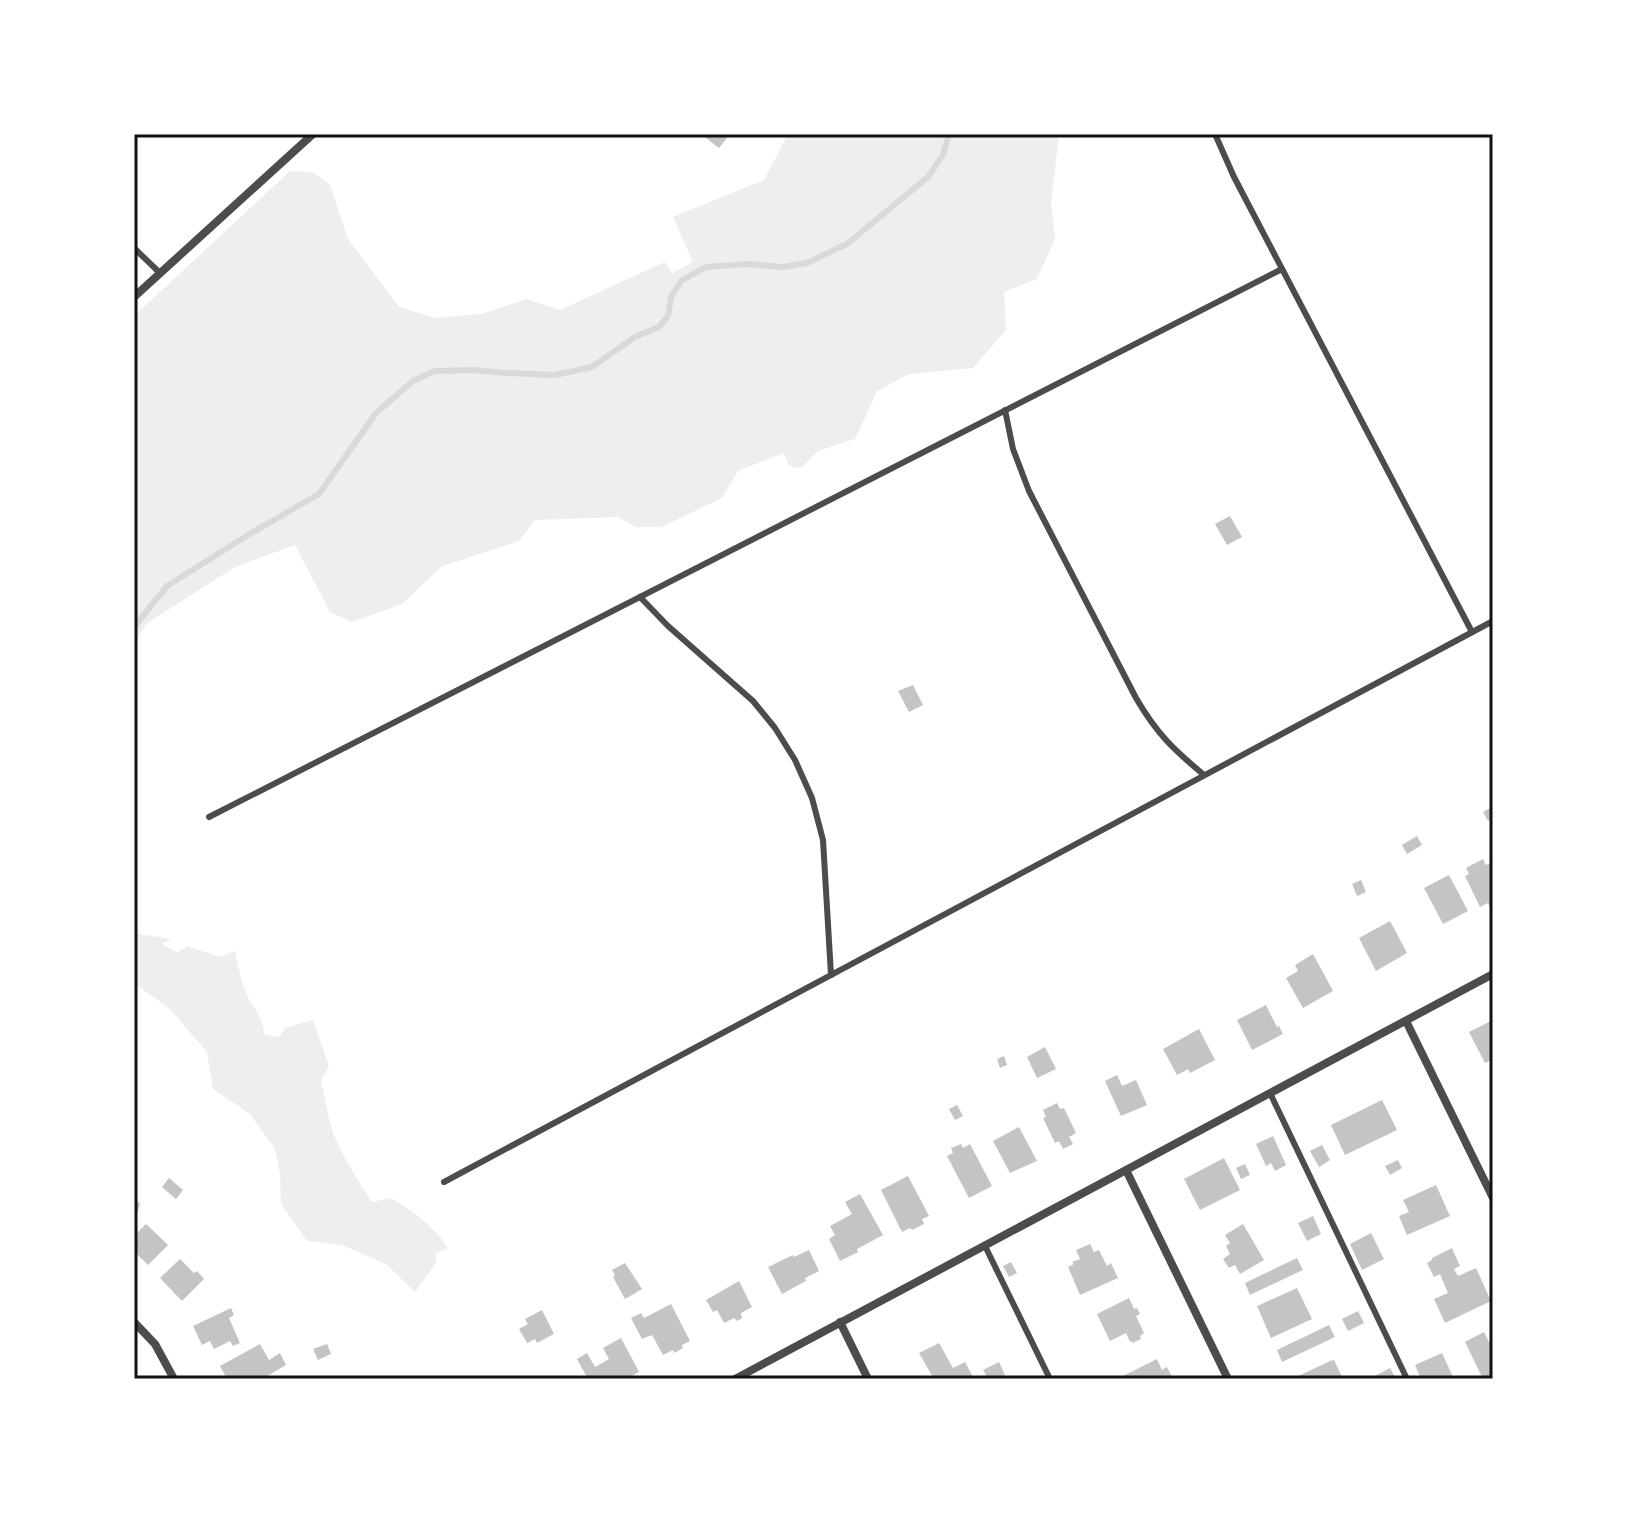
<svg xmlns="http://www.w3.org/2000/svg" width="1627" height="1513" viewBox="0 0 1627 1513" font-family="Mulish,sans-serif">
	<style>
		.green { fill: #eee }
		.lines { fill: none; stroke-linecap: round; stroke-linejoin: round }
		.stream { stroke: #d9d9d9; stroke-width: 6 }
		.building { fill: #c4c4c4 }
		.service { stroke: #4c4c4c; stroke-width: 6 }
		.minor { stroke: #4c4c4c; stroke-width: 8 }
		.neatline { fill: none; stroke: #111; stroke-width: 3 }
	</style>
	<rect width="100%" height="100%" fill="#fff"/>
	<!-- green -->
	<g class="green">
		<path d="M788,134H1059L1051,203L1055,239L1037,279L1004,292L1006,330L973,368L909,374L877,391L855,439L818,451L801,468L789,466L784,453L738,471L722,498L661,527H636L618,517L535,520L519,541L442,566L402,604L352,622L330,612L295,545L235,567L146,624L134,645V316L290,171L313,172L330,185L348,239L399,307L435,318L481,314L526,299L560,310L665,262L672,273L693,262L673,217L764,180Z"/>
		<path d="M134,933L171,939L162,944L178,953L187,946L220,957L235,951C238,966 241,983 248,997C254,1009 264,1019 264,1034L279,1037L285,1028L313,1020L329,1066L321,1080C326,1100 328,1123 337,1142C346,1163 360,1183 372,1202L391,1198C414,1211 433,1226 448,1248L436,1253V1263L415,1292L386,1264L342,1245L307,1241L281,1204L280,1175L275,1149L250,1114L213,1089L207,1052L170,1009L134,983Z"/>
	</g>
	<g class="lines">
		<!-- stream -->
		<path class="stream" d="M134,627L167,586L248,535L319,494L376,413L413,381L434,371L473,370L506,373L555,375L592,367L635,337L659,327L668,316L671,297L681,281L706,267L748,264L783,267L807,263L847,244L928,177L943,155L949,134"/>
	</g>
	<!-- building -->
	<g class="building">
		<path d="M701,134H730L719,148Z"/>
		<path d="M1230,516L1242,537L1227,545L1215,524Z"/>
		<path d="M913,685L923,705L909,712L898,691Z"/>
		<path d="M1492,807L1493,818L1488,821L1483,812Z"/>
		<path d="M1417,836L1422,845L1407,854L1402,845Z"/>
		<path d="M1483,859L1486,865L1493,862V913L1488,903L1480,907L1465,876L1469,874L1466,868Z"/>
		<path d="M1449,875L1468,911L1443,924L1424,888Z"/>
		<path d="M1361,880L1366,892L1357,896L1352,884Z"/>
		<path d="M1390,921L1407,953L1376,971L1359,938Z"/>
		<path d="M1313,954L1333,991L1303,1008L1286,978L1298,971L1295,965Z"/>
		<path d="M1266,1005L1277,1027L1279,1026L1283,1034L1252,1050L1237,1020Z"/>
		<path d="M1493,1020V1059L1485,1063L1469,1032Z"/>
		<path d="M1199,1029L1215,1060L1190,1073L1188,1069L1177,1075L1163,1049Z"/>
		<path d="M1045,1047L1056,1069L1037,1078L1027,1057Z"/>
		<path d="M1004,1056L1007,1065L1000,1068L997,1059Z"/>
		<path d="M1117,1075L1122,1086L1136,1080L1147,1105L1121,1116L1105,1081Z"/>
		<path d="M1382,1100L1397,1130L1345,1155L1331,1125Z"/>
		<path d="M1057,1103L1060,1109L1064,1108L1076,1133L1069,1137L1073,1144L1063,1149L1059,1141L1055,1143L1043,1118L1046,1117L1043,1110Z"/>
		<path d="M957,1105L963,1116L955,1120L949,1109Z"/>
		<path d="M1019,1127L1037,1161L1010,1173L993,1141Z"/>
		<path d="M1273,1136L1286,1165L1275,1171L1271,1163L1266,1166L1256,1144Z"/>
		<path d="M961,1144L963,1148L970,1144L992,1186L969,1198L947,1156L953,1153L951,1148Z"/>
		<path d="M1322,1145L1330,1160L1319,1167L1310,1151Z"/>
		<path d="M1224,1158L1240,1190L1200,1210L1184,1179Z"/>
		<path d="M1398,1160L1402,1168L1390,1175L1385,1166Z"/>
		<path d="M1245,1164L1250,1175L1241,1179L1236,1168Z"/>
		<path d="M908,1176L929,1216L922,1219L924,1224L912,1230L910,1228L902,1232L881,1190Z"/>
		<path d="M169,1178L183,1190L176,1199L162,1187Z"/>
		<path d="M1436,1185L1450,1216L1407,1235L1399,1216L1409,1212L1403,1200Z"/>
		<path d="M860,1194L883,1235L857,1249L858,1252L840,1261L829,1239L835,1235L830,1226L852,1214L845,1202Z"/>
		<path d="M134,1197L140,1204L137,1214L134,1217Z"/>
		<path d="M1313,1216L1321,1234L1307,1241L1298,1223Z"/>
		<path d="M146,1224L168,1245L148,1265L134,1251V1236Z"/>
		<path d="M1243,1224L1264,1260L1240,1274L1235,1265L1229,1268L1223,1259L1230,1254L1226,1246L1230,1243L1225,1235Z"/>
		<path d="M1371,1233L1384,1259L1362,1270L1350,1244Z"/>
		<path d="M1090,1244L1094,1252L1099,1250L1107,1266L1111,1263L1118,1278L1080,1295L1068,1267L1074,1264L1072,1262L1080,1259L1076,1250Z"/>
		<path d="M1452,1248L1460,1266L1454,1269L1458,1276L1476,1268L1491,1301L1445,1323L1434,1299L1448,1293L1440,1274L1434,1277L1427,1263L1432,1260V1258Z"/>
		<path d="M809,1250L819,1271L805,1278L806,1281L782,1294L768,1267L793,1255L794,1257Z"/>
		<path d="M1297,1258L1303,1270L1250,1295L1245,1283Z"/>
		<path d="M180,1259L194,1273L197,1271L204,1279L182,1301L160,1278Z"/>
		<path d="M1011,1262L1017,1273L1009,1277L1003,1266Z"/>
		<path d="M625,1263L642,1289L625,1299L613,1277L615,1275L612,1270Z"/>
		<path d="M739,1281L752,1307L741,1313L742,1318L737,1321L734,1318L724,1323L717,1310L713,1312L706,1300Z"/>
		<path d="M1297,1288L1312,1319L1271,1338L1257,1306Z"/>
		<path d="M1129,1298L1134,1309L1137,1308L1140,1314L1136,1316L1144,1333L1140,1336L1141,1339L1132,1343V1341L1130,1342L1126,1333L1110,1341L1097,1314Z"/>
		<path d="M671,1304L690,1341L682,1345L683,1348L676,1352L674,1353L673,1350L663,1355L652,1335L642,1339L631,1318L641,1313L644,1318Z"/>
		<path d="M231,1308L234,1315L229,1318L240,1343L233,1346L230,1341L214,1349L210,1341L202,1345L193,1326Z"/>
		<path d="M542,1310L554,1334L537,1343L535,1339L527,1343L519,1329L528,1324L525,1319Z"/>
		<path d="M1358,1311L1364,1323L1348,1331L1342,1319Z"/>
		<path d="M1329,1325L1335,1337L1282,1362L1277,1350Z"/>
		<path d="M1484,1332L1489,1342L1493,1340V1379H1483L1465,1342Z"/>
		<path d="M621,1338L639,1372L626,1379H588L577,1359L587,1353L595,1367L609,1359L603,1348Z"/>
		<path d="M939,1343L953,1368L965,1362L974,1379H934L919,1353Z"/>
		<path d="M260,1344L269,1360L280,1353L286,1365L262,1379H227L220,1366Z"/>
		<path d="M327,1344L331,1354L318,1360L313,1349Z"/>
		<path d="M1442,1353L1453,1377L1448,1379H1421L1415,1365Z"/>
		<path d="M1157,1359L1162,1370L1167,1367L1173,1379H1124L1123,1376Z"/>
		<path d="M1334,1360L1343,1379H1292L1330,1361Z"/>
		<path d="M999,1362L1005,1375L995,1379H988L983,1370Z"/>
		<path d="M1390,1368L1396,1379H1368L1375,1376Z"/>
	</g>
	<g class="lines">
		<!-- service -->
		<g class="service">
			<path d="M1215,134L1234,177L1472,632"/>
			<path d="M134,248L160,273"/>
			<path d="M1005,410L1013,449L1029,491L1136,698C1157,734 1173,749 1204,775"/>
			<path d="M640,597L668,626L753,701L775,728L795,760L812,798L823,840L831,975"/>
			<path d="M209,817L1282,269"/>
			<path d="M1270,1093L1407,1379"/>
			<path d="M444,1182L1493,621"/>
			<path d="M985,1246L1050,1379"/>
		</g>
		<!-- minor -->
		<g class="minor">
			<path d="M134,297L313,134"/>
			<path d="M1406,1021L1493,1198"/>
			<path d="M1126,1170L1228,1379"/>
			<path d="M134,1322L155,1344L174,1379"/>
			<path d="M840,1322L868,1379"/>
			<path d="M735,1379L1493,974"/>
		</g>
	</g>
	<!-- border -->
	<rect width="1627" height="1513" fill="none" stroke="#ffffff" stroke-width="272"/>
	<rect x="136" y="136" width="1355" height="1241" class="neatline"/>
</svg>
